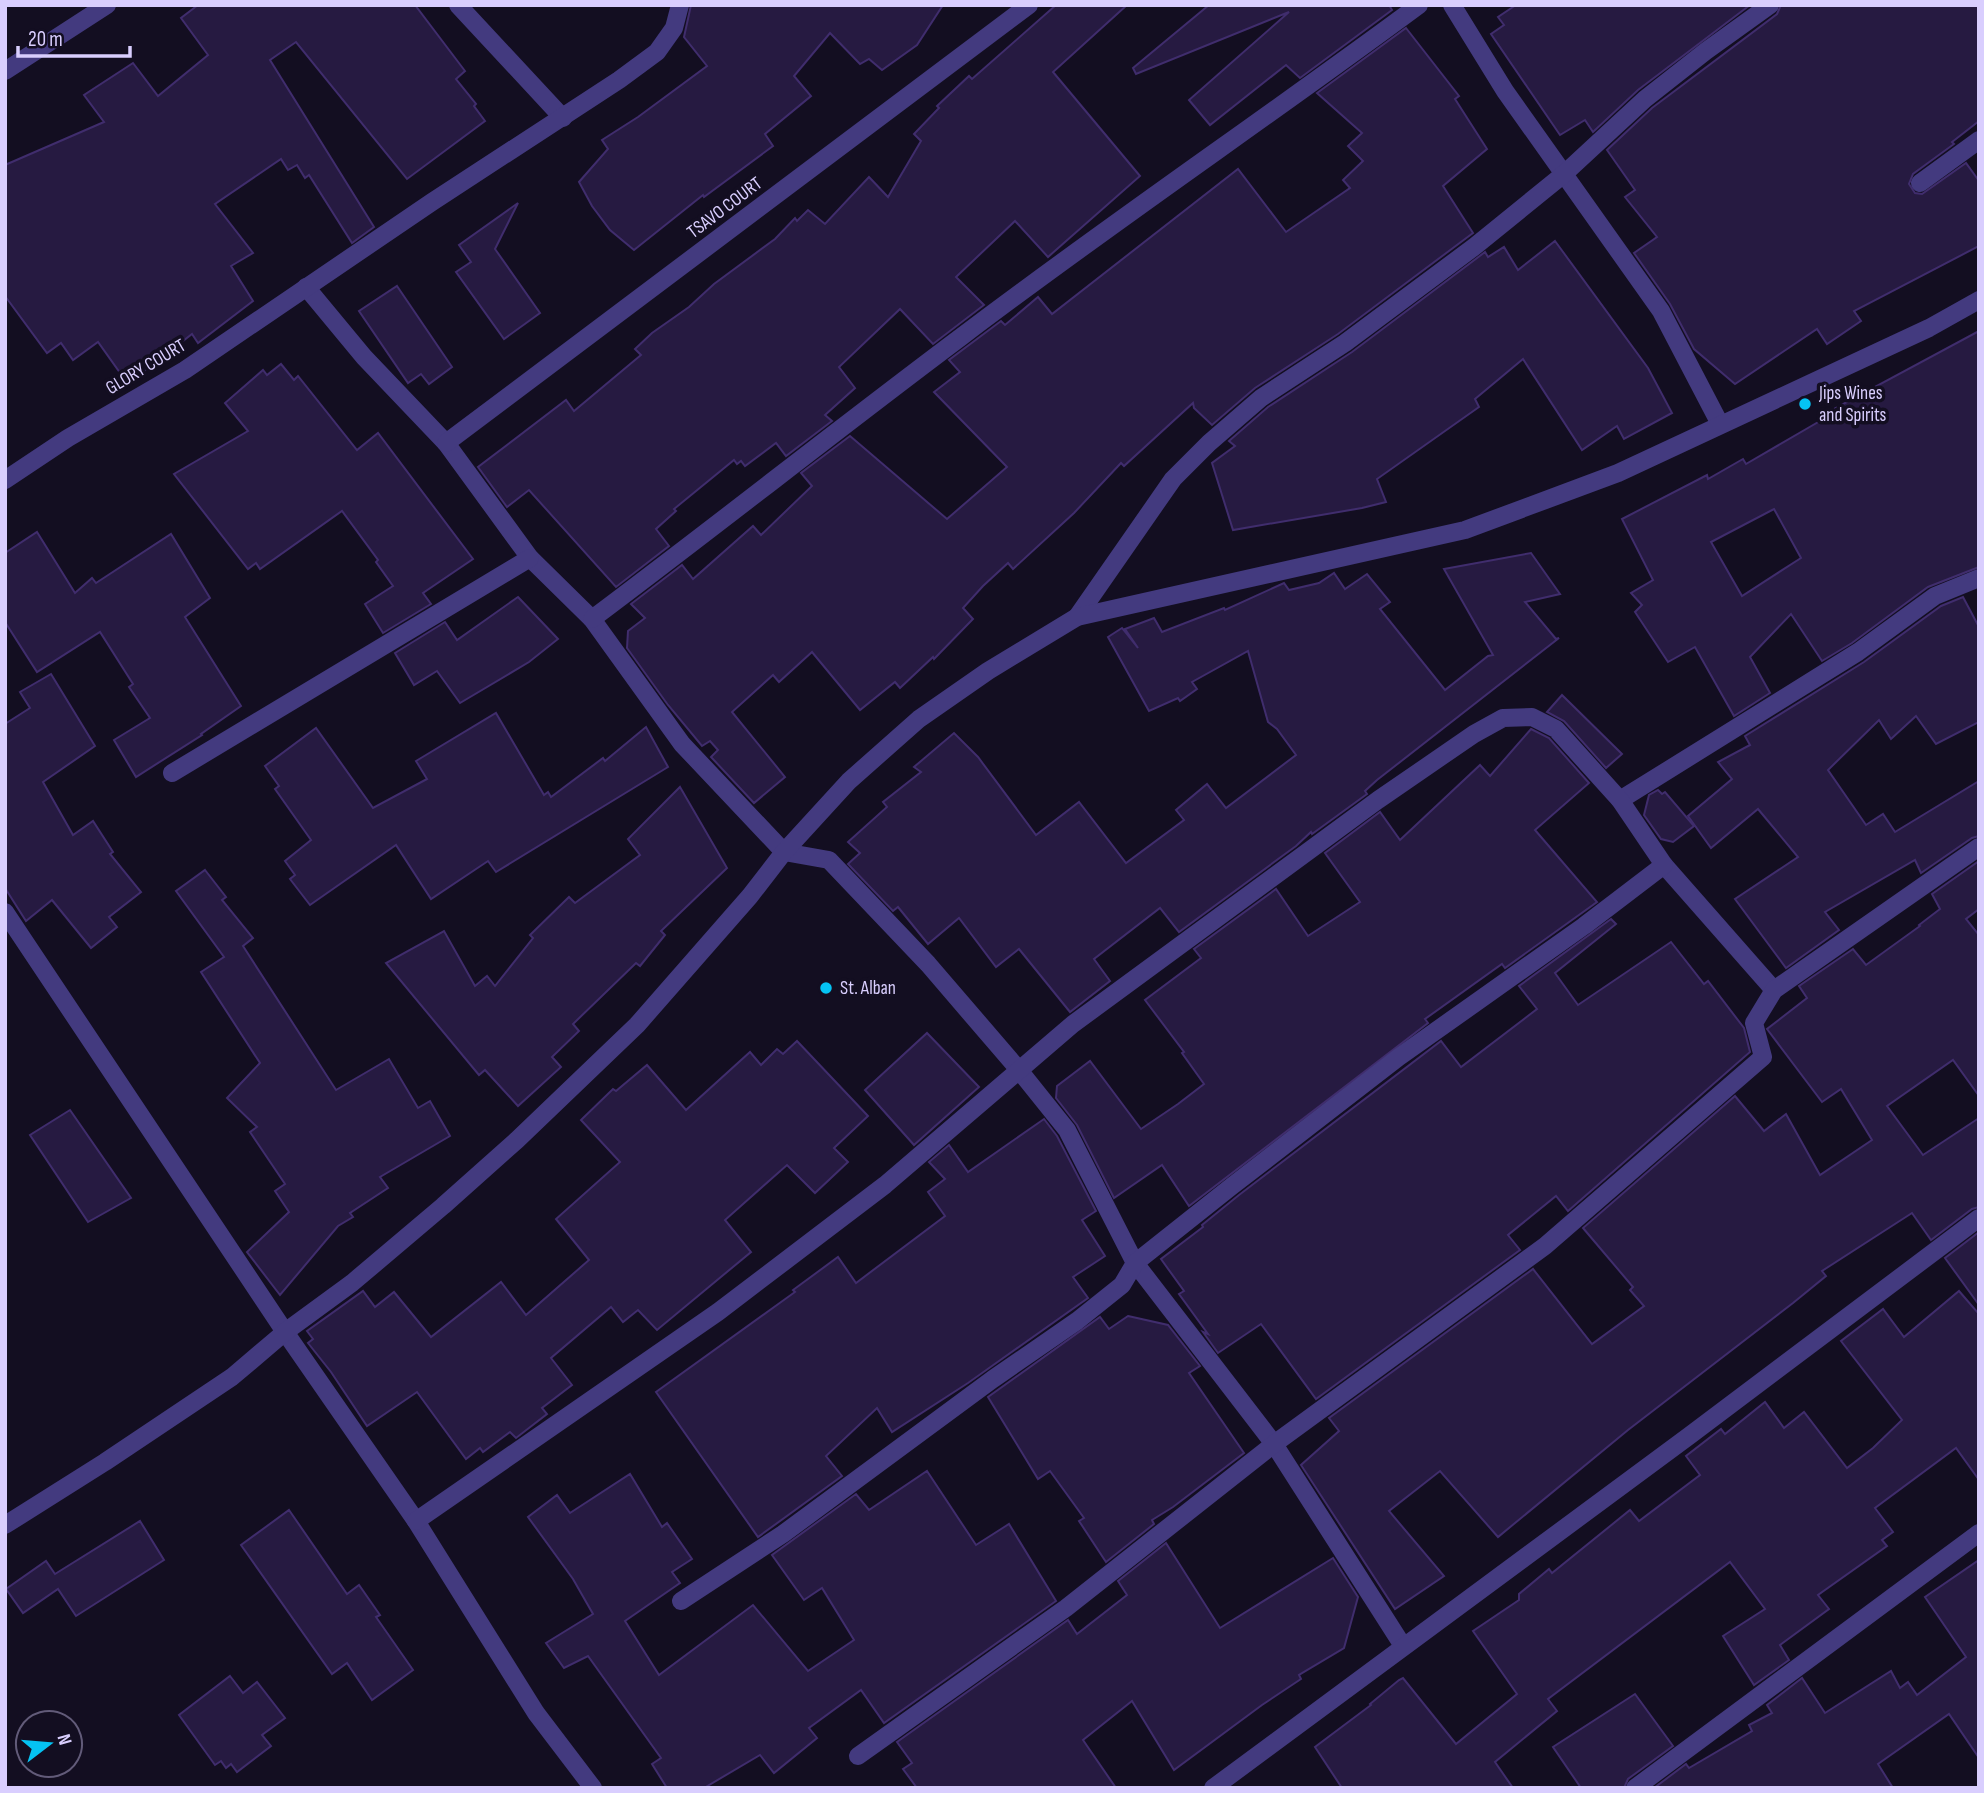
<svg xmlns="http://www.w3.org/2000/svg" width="1984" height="1793" viewBox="0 0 1984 1793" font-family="'Sofia Sans Condensed',sans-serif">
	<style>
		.building { fill: #261a41; stroke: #402d6d; stroke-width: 2; fill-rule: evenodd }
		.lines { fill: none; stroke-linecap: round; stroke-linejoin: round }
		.minor { stroke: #433a7f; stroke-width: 18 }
		.poi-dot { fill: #05c3f3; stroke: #130e21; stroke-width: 2.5 }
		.labels { text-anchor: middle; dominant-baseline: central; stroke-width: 7; stroke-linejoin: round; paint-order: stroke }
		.street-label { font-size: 19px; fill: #d9cefe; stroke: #130e21 }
		.poi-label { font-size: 19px; fill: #d9cefe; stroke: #130e21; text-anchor: start }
	</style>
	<rect width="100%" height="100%" fill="#130e21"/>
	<!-- building -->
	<g class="building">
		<path d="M198,5H415L465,71L456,79L476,104L474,106L485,121L407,179L296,42L270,60L374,227L352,243L309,175L305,178L297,165L288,170L281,159L215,204L253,253L231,266L253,301L198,343L192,334L128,384L98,342L73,360L61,343L47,353L5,296V165L104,122L84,95L133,63L158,96L208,55L181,18Z"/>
		<path d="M691,5H943L917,45L882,70L869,59L860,64L830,33L794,76L811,96L765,134L773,146L704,197L703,195L634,250L610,230L592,206L579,182L608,149L602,140L638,117L707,66L684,37Z"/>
		<path d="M1056,5H1127L1053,72L1140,176L1048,257L1015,221L956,277L984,305L933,344L900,309L839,367L855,388L825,415L832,421L786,456L776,443L745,466L741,461L737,464L734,460L674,509L676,511L656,529L669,546L616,587L529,490L507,507L478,467L566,400L574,411L641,355L635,349L652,333L689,307L714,284L775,239L795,218L797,221L808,210L825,224L869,177L888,197L921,141L914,134L939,108L937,106L969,76L972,79Z"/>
		<path d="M1209,5H1389L1392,10L1300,78L1286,65L1210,125L1189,100L1289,12L1136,74L1133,68Z"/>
		<path d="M1516,5H1750L1638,90L1593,132L1585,120L1560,135L1491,34L1504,25L1498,17Z"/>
		<path d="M1781,5H1979V121L1952,142L1954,144L1913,174L1909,184L1915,193L1922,194L1966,163L1979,181V246L1854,311L1861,321L1827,344L1817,329L1735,384L1694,349L1670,304L1634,253L1657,237L1625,197L1635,190L1607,150L1652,108L1777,14Z"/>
		<path d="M1406,28L1459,96L1455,99L1487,149L1443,186L1473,233L1338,334L1255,388L1212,425L1194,408L1193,403L1124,466L1121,463L1074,513L1013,569L1008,563L983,586L963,608L973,619L934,659L933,657L900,688L895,682L860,710L812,652L779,682L773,675L732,712L785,777L754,803L711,757L718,750L710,741L702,746L668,705L627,648L628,631L645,618L631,604L682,565L693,579L753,526L761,535L812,486L801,473L850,436L947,519L1007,467L934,392L960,372L949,360L1001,321L1005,325L1038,297L1052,314L1238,169L1286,232L1350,188L1343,180L1363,161L1348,146L1362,133L1317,93Z"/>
		<path d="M518,203L495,249L540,313L504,339L456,272L471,262L459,245Z"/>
		<path d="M1555,241L1648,368L1672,413L1624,439L1617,426L1582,450L1523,359L1475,399L1479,407L1377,479L1386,502L1362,508L1233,530L1212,463L1235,446L1229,441L1268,407L1352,352L1485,252L1488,257L1504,247L1518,270Z"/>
		<path d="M397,286L452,367L429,384L421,374L408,383L359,311Z"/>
		<path d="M1979,331V567L1928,587L1852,643L1822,661L1791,614L1750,657L1770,693L1734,716L1695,647L1668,662L1635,612L1642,605L1631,593L1653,580L1622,519L1707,475L1708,479L1743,459L1746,464L1832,414L1830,411ZM1774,509L1801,558L1742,596L1711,542Z"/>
		<path d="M281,364L294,380L298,376L357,450L378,433L473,559L423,593L431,604L383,633L365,604L393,586L376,562L378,560L342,511L260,569L256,563L248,569L174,474L248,431L225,403L263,370L267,375Z"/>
		<path d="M37,532L75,593L92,578L96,583L171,534L210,598L185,617L241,706L201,734L202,735L136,777L114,740L150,718L129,687L133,684L100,632L37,672L5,622V553Z"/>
		<path d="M1531,553L1560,594L1525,602L1556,639L1559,638L1377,780L1365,791L1367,794L1312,834L1311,832L1296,846L1179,932L1160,908L1094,959L1110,981L1070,1012L1019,949L996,967L959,918L928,944L898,907L893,911L848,864L860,853L848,842L887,807L883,802L921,772L914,767L954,733L978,757L1036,835L1079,802L1126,863L1184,820L1176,810L1207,784L1226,808L1296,755L1277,729L1268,722L1248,651L1192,682L1197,689L1180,701L1178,698L1149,711L1108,637L1122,628L1138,648L1125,629L1154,618L1162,632L1224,608L1225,610L1284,583L1289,590L1319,583L1334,573L1345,589L1367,574L1390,602L1380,609L1445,690L1488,656L1493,655L1444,569Z"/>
		<path d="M518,597L558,639L529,662L460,703L437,671L414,685L395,653L445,622L457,640Z"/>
		<path d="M1963,597L1979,627V722L1936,744L1916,716L1891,739L1879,720L1828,770L1866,825L1883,814L1895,832L1979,781V836L1972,838L1921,873L1915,860L1825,912L1839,930L1786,968L1735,899L1798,857L1758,809L1711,848L1688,816L1732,779L1718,762L1750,745L1745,736L1864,662L1941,606Z"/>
		<path d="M51,674L95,746L43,782L73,835L93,821L113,852L110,854L141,892L109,917L117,927L91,948L52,900L26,921L5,888V724L30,708L20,692Z"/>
		<path d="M1562,695L1622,754L1606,768L1564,721L1547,712Z"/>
		<path d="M496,713L544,795L548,792L551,797L603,758L605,761L646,727L668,767L496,872L488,861L431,899L396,845L310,905L290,879L295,875L285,861L311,840L275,789L279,786L265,766L316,728L373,808L427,779L416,761Z"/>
		<path d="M1531,729L1549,738L1589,783L1535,830L1597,902L1505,968L1502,964L1425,1019L1428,1023L1189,1206L1162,1165L1114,1198L1077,1125L1056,1098L1057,1086L1090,1061L1141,1129L1178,1104L1204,1084L1182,1053L1184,1052L1145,1000L1201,958L1194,949L1276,889L1308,936L1360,902L1325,853L1380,812L1400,840L1480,765L1490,776Z"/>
		<path d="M680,787L727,868L661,931L665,935L640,966L636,963L573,1024L579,1031L552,1057L561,1067L518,1106L485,1070L479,1075L386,963L444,931L475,986L487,976L495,986L533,938L530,935L569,897L575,903L640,855L628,839Z"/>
		<path d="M1658,790L1662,794L1665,792L1694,826L1673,842L1661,839L1644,815L1649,795Z"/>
		<path d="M1979,861V909L1966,919L1979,935V1096L1953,1060L1887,1106L1923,1155L1979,1118V1207L1972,1209L1931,1240L1912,1213L1822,1271L1826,1276L1793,1303L1628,1430L1498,1537L1440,1471L1389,1511L1444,1576L1395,1609L1301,1465L1339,1431L1329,1418L1533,1269L1592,1344L1644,1306L1630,1290L1633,1287L1583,1228L1735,1096L1764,1131L1786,1114L1820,1175L1872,1140L1841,1089L1822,1102L1767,1029L1807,998L1799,986L1853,949L1866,965L1920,926L1919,925L1940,909L1932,894Z"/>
		<path d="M205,870L226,897L222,900L253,938L243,946L336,1090L389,1059L418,1108L430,1101L450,1136L380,1177L388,1188L350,1213L353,1217L338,1226L280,1295L247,1252L289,1212L275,1191L285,1184L250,1132L257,1127L227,1098L260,1063L201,972L224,957L176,891Z"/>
		<path d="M1611,919L1616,924L1555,973L1578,1005L1671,942L1704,984L1708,981L1744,1028L1750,1052L1568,1211L1556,1196L1508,1235L1520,1250L1316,1399L1261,1324L1218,1353L1203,1332L1208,1334L1179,1294L1184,1291L1161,1259L1203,1227L1202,1225L1239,1195L1441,1041L1461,1067L1537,1009L1519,986Z"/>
		<path d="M927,1033L979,1087L914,1145L865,1090Z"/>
		<path d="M797,1041L868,1116L834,1148L848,1162L815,1193L787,1165L725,1220L751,1252L657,1330L638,1310L623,1322L611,1307L551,1358L572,1385L542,1408L547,1414L516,1438L510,1432L483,1452L480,1448L466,1459L417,1392L367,1426L331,1372L308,1343L313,1339L307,1331L363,1291L375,1307L394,1292L431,1337L501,1282L526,1315L589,1260L556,1219L620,1162L581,1120L613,1089L616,1091L647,1065L686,1110L750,1052L761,1065L777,1049L783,1054Z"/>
		<path d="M70,1110L131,1198L88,1222L30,1135Z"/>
		<path d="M1044,1119L1057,1136L1096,1211L1082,1220L1105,1256L1073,1277L1088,1298L968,1383L892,1432L877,1408L826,1456L842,1476L758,1537L656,1392L795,1292L793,1290L838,1257L856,1283L945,1216L928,1192L945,1179L929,1162L949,1145L968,1172Z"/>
		<path d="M1979,1232V1305L1945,1258Z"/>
		<path d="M1959,1291L1979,1314V1480L1956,1448L1875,1508L1893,1532L1882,1540L1887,1546L1818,1595L1829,1609L1780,1645L1789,1660L1754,1685L1723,1636L1765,1609L1730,1562L1548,1699L1557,1711L1495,1762L1513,1788H1342L1315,1747L1371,1705L1370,1704L1399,1680L1403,1678L1456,1744L1517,1694L1473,1631L1519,1600V1594L1549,1569L1552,1573L1630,1510L1639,1521L1700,1475L1686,1456L1721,1429L1725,1434L1765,1402L1784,1428L1804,1412L1847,1468L1873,1448L1902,1420L1841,1341L1883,1309L1904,1337Z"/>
		<path d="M1128,1316L1168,1325L1200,1366L1189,1373L1244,1453L1173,1507L1152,1520L1154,1524L1106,1562L1079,1521L1084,1518L1050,1471L1038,1479L988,1397L1100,1317L1109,1329Z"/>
		<path d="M927,1471L976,1545L1009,1524L1056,1601L884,1723L861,1690L809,1728L817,1738L774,1773L760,1755L704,1788H667L652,1764L661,1758L588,1656L564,1668L546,1643L593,1614L573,1579L528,1517L557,1495L570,1513L630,1474L662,1527L667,1523L692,1559L672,1572L680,1583L625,1621L659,1675L753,1605L808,1671L854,1640L822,1588L804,1600L772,1555L856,1494L869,1510Z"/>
		<path d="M289,1510L347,1594L359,1585L380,1615L376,1617L413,1670L372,1700L347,1663L332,1674L241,1545Z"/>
		<path d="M140,1521L164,1560L76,1616L58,1589L23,1613L6,1589L46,1561L55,1574Z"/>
		<path d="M1166,1543L1220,1628L1333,1558L1358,1597L1344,1648L1299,1675L1301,1679L1262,1705L1174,1770L1132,1701L1083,1740L1116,1788H917L903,1769L912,1763L897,1742L1068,1620L1077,1634L1127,1595L1118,1581Z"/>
		<path d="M1979,1560V1758L1949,1714L1878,1764L1893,1788H1654L1686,1764L1689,1768L1752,1731L1749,1725L1772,1713L1767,1705L1802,1678L1825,1713L1891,1671L1900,1688L1908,1682L1917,1695L1966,1657L1925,1597Z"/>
		<path d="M230,1676L243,1693L257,1682L285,1718L262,1735L271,1746L237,1772L231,1764L226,1768L221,1761L215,1765L179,1715Z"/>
		<path d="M1635,1694L1673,1746L1628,1779L1624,1788H1581L1553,1747Z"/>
	</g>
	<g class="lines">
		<!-- minor -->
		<g class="minor">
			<path d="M458,5L563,118"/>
			<path d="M1452,5L1505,91L1661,311L1720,424"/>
			<path d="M5,71L107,5"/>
			<path d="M1920,183L1979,140"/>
			<path d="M306,287L364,357L446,443L530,558L592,619L682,744L784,852L829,860L928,964L1019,1070L1067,1130L1135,1263L1274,1444L1403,1646"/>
			<path d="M446,443L1029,5"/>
			<path d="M5,480L68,438L185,370L432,202L619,80L657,52L674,28L680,5"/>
			<path d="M1077,617L1173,479L1209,443L1261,398L1345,343L1474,247L1564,174L1645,99L1706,51L1770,5"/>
			<path d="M592,619C716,526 837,430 961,337C1111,223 1268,117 1419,5"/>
			<path d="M172,773L530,558"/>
			<path d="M1620,800L1858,652L1935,596L1979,578"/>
			<path d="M1664,865L1774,990"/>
			<path d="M5,912L285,1332L416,1521L536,1713L593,1788"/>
			<path d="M416,1521L718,1312L885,1185L1073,1024L1378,800L1474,734L1503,718L1532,717L1556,729L1620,800L1664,865L1584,926L1399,1057L1232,1186L1135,1263L1122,1285L1077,1321L993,1379L783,1534L681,1601"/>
			<path d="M5,1525L105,1462L232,1377L285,1332L352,1283L443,1206L517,1140L637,1025L750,896L784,852L849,781L919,719L988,671L1077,617L1465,530L1618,473L1929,328L1979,300"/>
			<path d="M858,1756L1066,1608L1274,1444L1545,1246L1763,1057L1754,1023L1774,990L1979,847"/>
			<path d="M1213,1788L1689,1436L1979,1218"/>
			<path d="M1635,1788L1979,1533"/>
		</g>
	</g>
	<!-- markers -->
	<g class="poi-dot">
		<circle cx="1805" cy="404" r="7"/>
		<circle cx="826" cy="988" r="7"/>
	</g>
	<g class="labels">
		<!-- street labels -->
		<g class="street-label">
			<text transform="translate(725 208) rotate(-37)">TSAVO COURT</text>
			<text transform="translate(146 367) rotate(-31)">GLORY COURT</text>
		</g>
		<!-- poi labels -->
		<g class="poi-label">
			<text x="1819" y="393">Jips Wines<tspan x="1819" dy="22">and Spirits</tspan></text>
			<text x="840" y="988">St. Alban</text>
		</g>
	</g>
	<!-- border -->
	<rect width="1984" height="1793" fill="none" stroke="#d9cefe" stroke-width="14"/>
	<!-- north arrow -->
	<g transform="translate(49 1744) rotate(74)"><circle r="33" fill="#130e21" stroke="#625b79" stroke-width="2"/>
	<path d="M0-5L12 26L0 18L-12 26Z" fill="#05c3f3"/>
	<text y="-10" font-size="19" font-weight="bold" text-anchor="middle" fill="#d9cefe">N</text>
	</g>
	<!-- scale -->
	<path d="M18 46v10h112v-10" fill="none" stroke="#d9cefe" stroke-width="3.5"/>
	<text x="28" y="46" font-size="21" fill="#d9cefe" stroke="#130e21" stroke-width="5" paint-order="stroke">20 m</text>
</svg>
